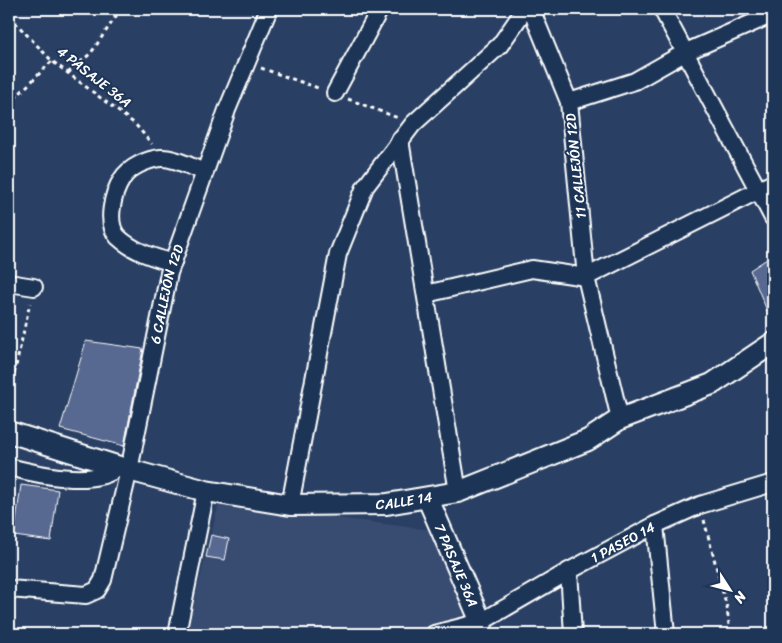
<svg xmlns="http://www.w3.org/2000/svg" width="782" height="643" viewBox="0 0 782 643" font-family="Sriracha,sans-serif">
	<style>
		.built { fill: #374c71 }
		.building { fill: #596991; stroke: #fff }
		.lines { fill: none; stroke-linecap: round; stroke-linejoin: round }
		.minor-casing { stroke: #fff; stroke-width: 20 }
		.tertiary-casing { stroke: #fff; stroke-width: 24 }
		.path { stroke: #fff; stroke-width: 3; stroke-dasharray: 4 4; stroke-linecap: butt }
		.minor { stroke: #1d3557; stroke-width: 16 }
		.tertiary { stroke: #1d3557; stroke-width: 20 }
		.labels { text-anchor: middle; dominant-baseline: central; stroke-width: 4; stroke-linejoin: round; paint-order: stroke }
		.street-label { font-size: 14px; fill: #fff; stroke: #1d3557 }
	</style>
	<rect width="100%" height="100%" fill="#293f63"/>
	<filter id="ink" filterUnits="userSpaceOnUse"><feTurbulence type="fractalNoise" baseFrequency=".02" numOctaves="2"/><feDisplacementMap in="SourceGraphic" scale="10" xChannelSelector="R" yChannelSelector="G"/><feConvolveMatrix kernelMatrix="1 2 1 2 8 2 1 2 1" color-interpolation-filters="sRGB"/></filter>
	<g filter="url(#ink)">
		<!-- built -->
		<path class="built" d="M219,503L433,530L471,613L406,634H186Z"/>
		<!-- building -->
		<g class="building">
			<path d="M767,259L773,272V325L750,270Z"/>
			<path d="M86,341L143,349L124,446L60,429Z"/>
			<path d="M21,485L58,490L51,541L14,536Z"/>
			<path d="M211,535L229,539L225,560L206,557Z"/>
		</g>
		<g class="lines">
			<!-- minor casing -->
			<g class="minor-casing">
				<g id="minor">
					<path d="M531,9L569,102"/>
					<path d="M662,9L773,218"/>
					<path d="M335,93L380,9"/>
					<path d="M400,140L458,492"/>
					<path d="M173,263C153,257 134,252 118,237C105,223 113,193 122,179C129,167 148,159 161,158C174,157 193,168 205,172"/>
					<path d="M9,283L34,287"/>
					<path d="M426,294L532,269L586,277L773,183"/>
					<path d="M620,419L586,277L569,102L635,81L686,52L773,14"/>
					<path d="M9,467C36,474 95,488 118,467"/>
					<path d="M290,505L338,254L365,187L413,124L500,45L525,9"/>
					<path d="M655,525L666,634"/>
					<path d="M569,571L573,634"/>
					<path id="s1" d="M9,589L86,595L97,590L103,580L129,470L169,273L227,110L269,9"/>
					<path d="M177,634L206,491"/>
					<path id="s2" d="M434,634L481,622L569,571L655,525L700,505L773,483"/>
				</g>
			</g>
			<!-- tertiary casing -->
			<g class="tertiary-casing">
				<g id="tertiary">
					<path id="s3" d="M9,432L129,470L206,491L290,505L387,504L458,492L588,440L620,419L712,384L773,343"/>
					<path id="s4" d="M428,499L481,622L482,634"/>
				</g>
			</g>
			<!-- path -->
			<g class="path">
				<path d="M9,16L52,61L135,124L152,144"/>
				<path d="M261,68L321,89"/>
				<path d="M68,73L91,53L121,9"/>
				<path d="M9,88L15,95"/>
				<path d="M348,99L398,118"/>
				<path d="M9,104L52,61"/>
				<path d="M9,397L30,303"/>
				<path d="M704,520L727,608L730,634"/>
			</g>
			<!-- minor -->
			<use href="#minor" class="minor"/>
			<!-- tertiary -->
			<use href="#tertiary" class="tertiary"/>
		</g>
	</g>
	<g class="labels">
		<!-- street labels -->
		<g class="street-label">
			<text transform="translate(94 77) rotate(38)">4 PASAJE 36A</text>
			<text transform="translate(576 166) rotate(-96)">11 CALLEJÓN 12D</text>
			<text stroke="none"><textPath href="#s1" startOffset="394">6 CALLEJÓN 12D</textPath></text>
			<text stroke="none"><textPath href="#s3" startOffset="405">CALLE 14</textPath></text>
			<text stroke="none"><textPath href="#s2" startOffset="211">1 PASEO 14</textPath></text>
			<text stroke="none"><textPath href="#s4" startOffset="72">7 PASAJE 36A</textPath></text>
		</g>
	</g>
	<!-- margin -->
	<rect width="782" height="643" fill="none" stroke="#1d3557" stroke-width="30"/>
	<rect x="15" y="15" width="752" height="613" fill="none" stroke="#fff" stroke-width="2" filter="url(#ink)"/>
	<!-- north arrow -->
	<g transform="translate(730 590) rotate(126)" stroke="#1d3557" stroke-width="4" paint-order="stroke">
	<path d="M0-4L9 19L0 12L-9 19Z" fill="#ffffff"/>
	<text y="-8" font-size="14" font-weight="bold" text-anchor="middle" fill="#ffffff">N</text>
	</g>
</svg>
